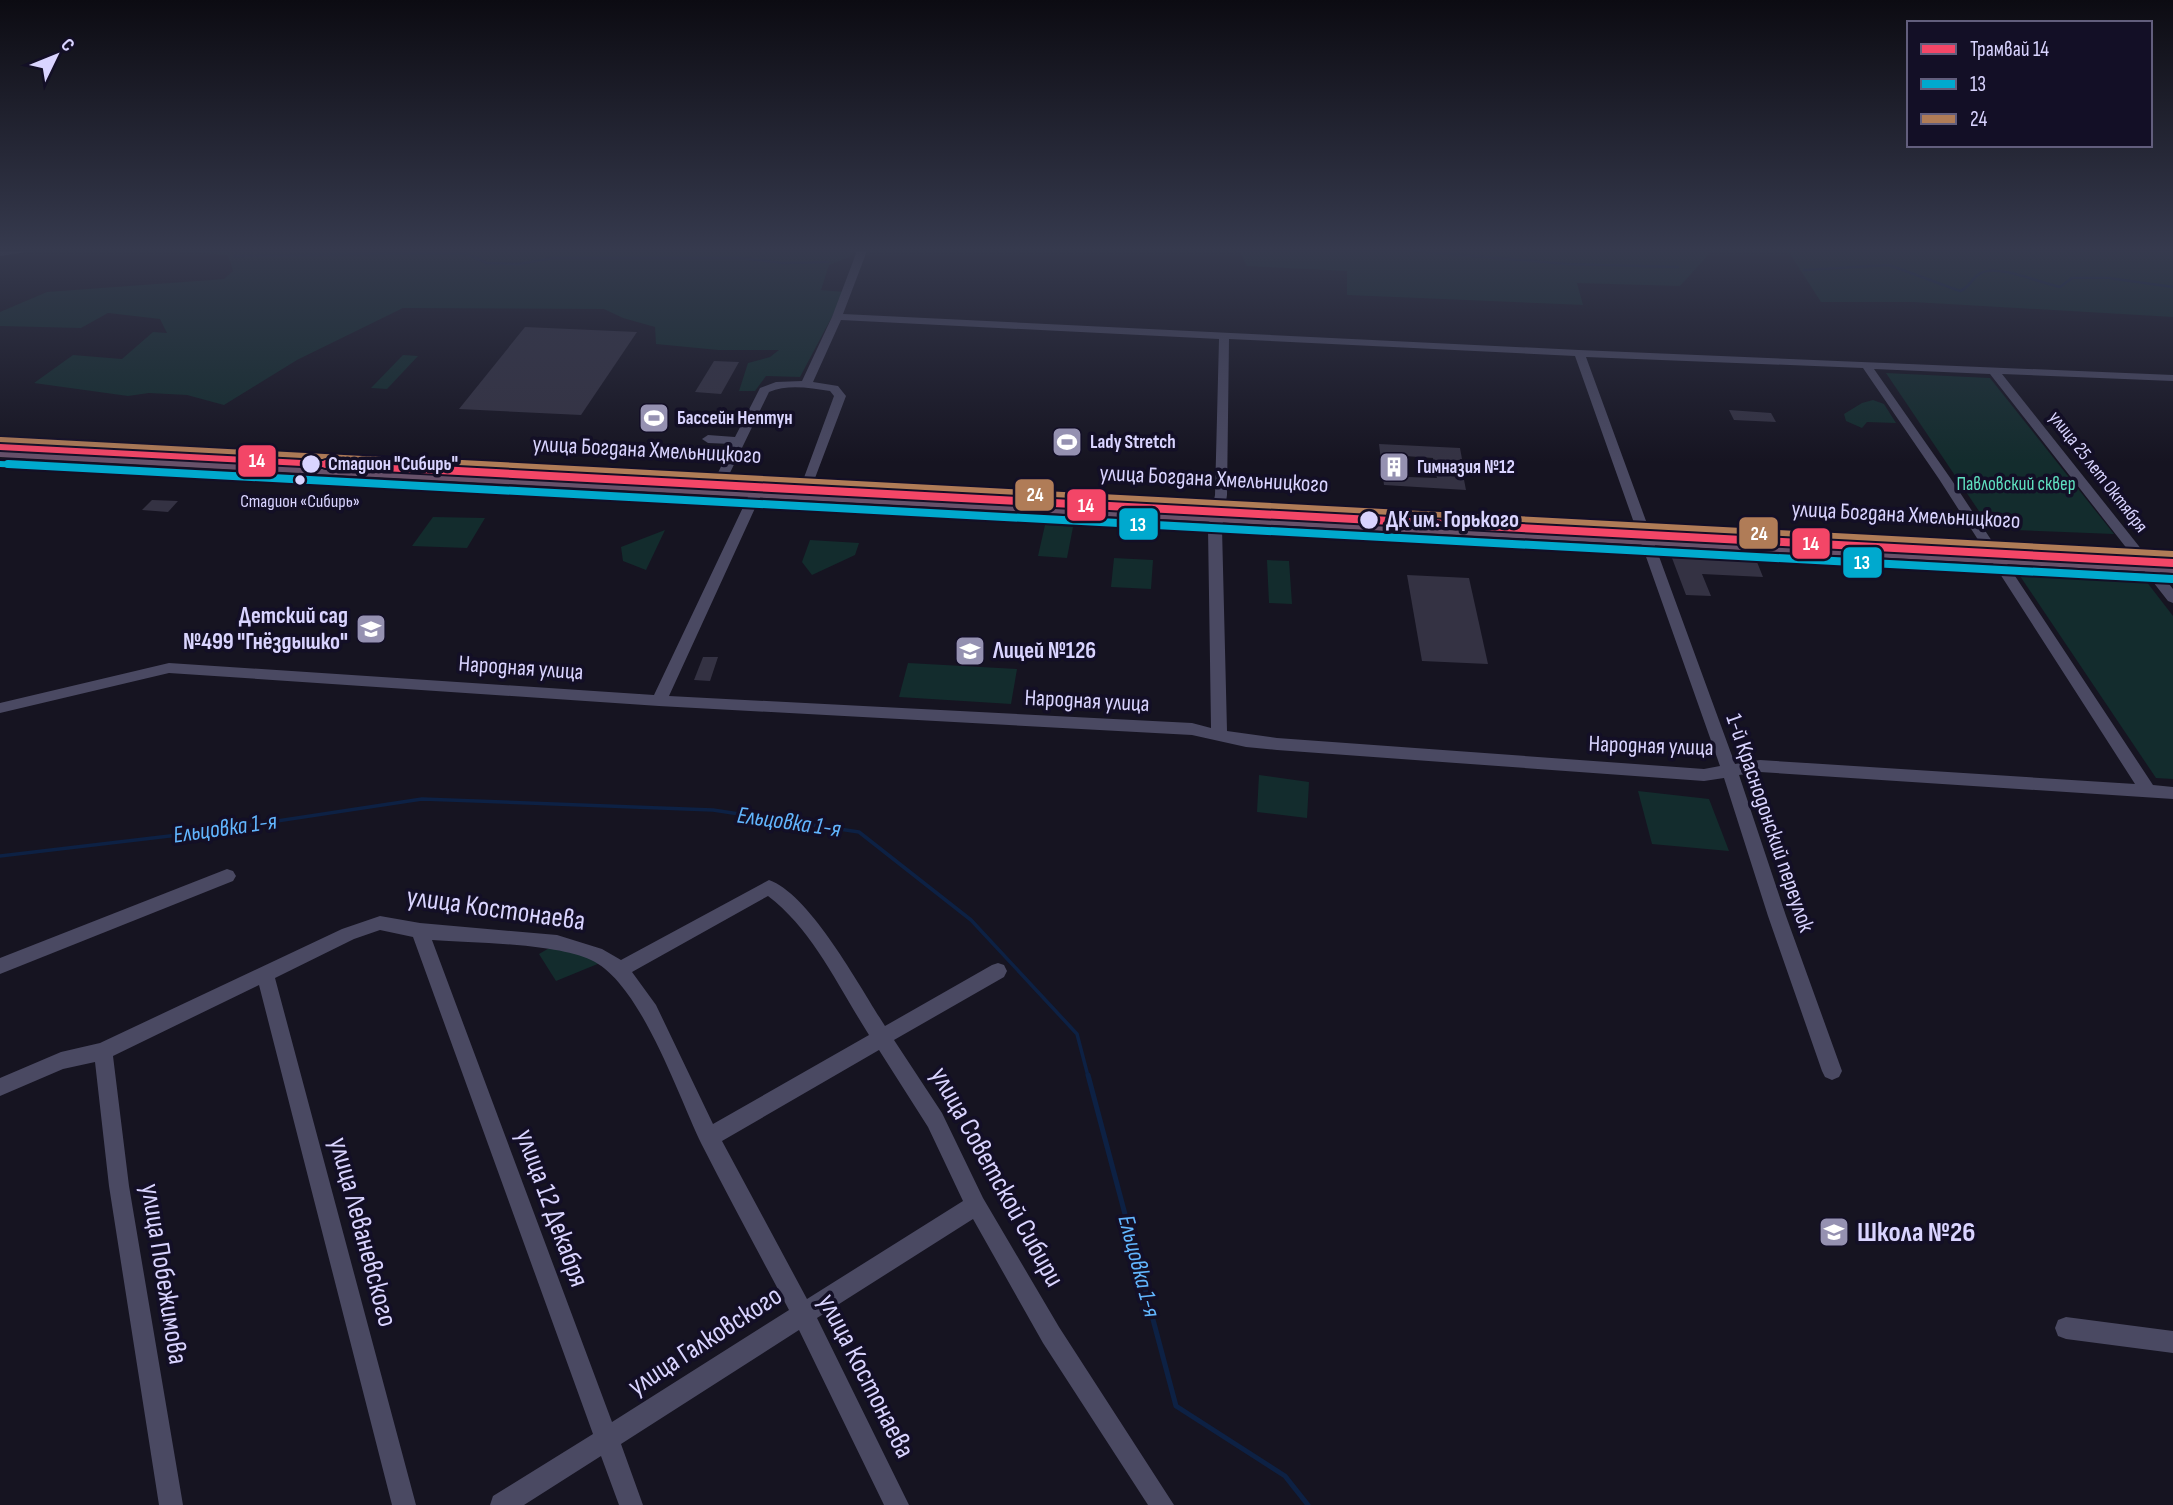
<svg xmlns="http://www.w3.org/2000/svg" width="2173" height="1505" viewBox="0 0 2173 1505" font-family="'Sofia Sans Condensed',sans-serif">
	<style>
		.green { fill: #132c2d }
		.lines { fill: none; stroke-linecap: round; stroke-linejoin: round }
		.stream-far2 { stroke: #0d2144; stroke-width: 2.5 }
		.stream-far1 { stroke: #0d2144; stroke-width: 3.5 }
		.stream { stroke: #0d2144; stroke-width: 5 }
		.building { fill: #343243; fill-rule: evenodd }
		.minor { fill: #4a4962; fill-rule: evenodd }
		.highway { fill: #67516a; fill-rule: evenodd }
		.bus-1-far1-casing { stroke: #130f26; stroke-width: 10 }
		.bus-1-casing { stroke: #130f26; stroke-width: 12 }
		.bus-2-far1-casing { stroke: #130f26; stroke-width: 10 }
		.bus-2-casing { stroke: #130f26; stroke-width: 12 }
		.bus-1-far1 { stroke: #00a9ce; stroke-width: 6 }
		.bus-1 { stroke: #00a9ce; stroke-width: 8 }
		.bus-2-far1 { stroke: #b07c57; stroke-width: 6 }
		.bus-2 { stroke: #b07c57; stroke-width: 8 }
		.tram-1-far1-casing { stroke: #130f26; stroke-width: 10 }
		.tram-1-casing { stroke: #130f26; stroke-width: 12 }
		.tram-1-far1 { stroke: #f34667; stroke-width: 6 }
		.tram-1 { stroke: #f34667; stroke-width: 8 }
		.stop-dot { fill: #d9d4ff; stroke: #130f26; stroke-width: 2.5 }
		.labels { text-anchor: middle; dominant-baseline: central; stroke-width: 7; stroke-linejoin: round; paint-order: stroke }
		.far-bus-label { font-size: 18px; fill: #d9d4ff; stroke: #130f26 }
		.far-poi-label { font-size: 19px; font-weight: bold; fill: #d9d4ff; stroke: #130f26; text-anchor: start }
		.far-stop-label { font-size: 19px; font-weight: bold; fill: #d9d4ff; stroke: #130f26; text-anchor: start }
		.far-street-label { font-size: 19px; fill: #d9d4ff; stroke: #130f26 }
		.far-park-label { font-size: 19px; fill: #5fe0c0; stroke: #130f26 }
		.street-label { font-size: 23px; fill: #d9d4ff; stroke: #130f26 }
		.stop-label { font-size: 23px; font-weight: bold; fill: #d9d4ff; stroke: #130f26; text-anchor: start }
		.poi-label { font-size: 23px; font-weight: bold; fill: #d9d4ff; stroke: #130f26; text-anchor: end }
		.water-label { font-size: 24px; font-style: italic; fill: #62b6ff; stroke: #130f26 }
		.near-street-label { font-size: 28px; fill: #d9d4ff; stroke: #130f26 }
		.near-poi-label { font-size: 28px; font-weight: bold; fill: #d9d4ff; stroke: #130f26; text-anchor: start }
		.line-badge { stroke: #130f26; stroke-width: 2.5 }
		.badge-label { font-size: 19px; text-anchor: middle; font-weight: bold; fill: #fff }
	</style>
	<rect width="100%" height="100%" fill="#161421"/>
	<!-- green -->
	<g class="green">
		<path d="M173,251H852L850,257L829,265L821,290L845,292L800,377L766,376L755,391H739L748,363L770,357L779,350H718L656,344L655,327L623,318L604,309L403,308L297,360L224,405L187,395L149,393L128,396L34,383L73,355L122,359L153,332L167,333L160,319L108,313L81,328L0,326V312L47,292L224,279L233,271L228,255Z"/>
		<path d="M1239,251H1712L1680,286L1577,283L1583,305L1347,295V271L1247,266Z"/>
		<path d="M1788,251H2173V317L1913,302H1821Z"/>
		<path d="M403,355L418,356L387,389L371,388Z"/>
		<path d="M1886,373L1990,378L2114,534L1991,529Z"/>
		<path d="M1873,400L1884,404L1896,423L1867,422L1862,428L1846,421L1844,414L1862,403Z"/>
		<path d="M433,517L485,518L467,548L412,546Z"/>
		<path d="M1045,525L1073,527L1067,558L1038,556Z"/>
		<path d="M665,530L646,570L623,561L621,547Z"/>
		<path d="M810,540L859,543L855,555L812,575L802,562Z"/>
		<path d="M1114,558L1153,560L1151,589L1111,587Z"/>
		<path d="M1267,560L1289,561L1292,604L1269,603Z"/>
		<path d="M2018,573L2146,581L2173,616V779L2156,778Z"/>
		<path d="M908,663L1017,669L1011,704L899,697Z"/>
		<path d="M1259,775L1309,782L1307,818L1257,812Z"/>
		<path d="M1638,791L1709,799L1729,851L1652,844Z"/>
		<path d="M551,947L576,952L600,963L556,981L539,954Z"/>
	</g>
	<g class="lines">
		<!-- stream-far2 -->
		<g class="stream-far2">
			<path d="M1414,251L1567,264L1678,267"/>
			<path d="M234,256L437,253L467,254L487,263L519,264L553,258H741L783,263L828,262"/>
			<path d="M1804,270L1889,265L1960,291C1970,288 1972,277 1981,273C1998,264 2041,283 2060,287L2072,278H2109L2173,287"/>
		</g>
		<!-- stream-far1 -->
		<path class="stream-far1" d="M0,856L212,831L422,799L713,810L859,832L971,920L1077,1034L1088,1076"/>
		<!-- stream -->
		<path class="stream" d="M1088,1075L1176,1406L1285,1476L1308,1505"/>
	</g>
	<!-- building -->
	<g class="building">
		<path d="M525,327L637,332L581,415L459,409Z"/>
		<path d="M714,361L739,362L721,394L695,392Z"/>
		<path d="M1729,410L1771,413L1776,422L1734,420Z"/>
		<path d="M1379,444L1460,448L1462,459H1460L1466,490L1384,485ZM1405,456L1433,458L1437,478L1408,477Z"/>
		<path d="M152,500L178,501L168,512L142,510Z"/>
		<path d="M1672,558L1757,562L1763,577L1702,574L1711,596L1686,595Z"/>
		<path d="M1407,575L1469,578L1488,664L1422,661Z"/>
		<path d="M703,657H718L710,681L694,680Z"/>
	</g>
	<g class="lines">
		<!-- minor -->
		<g class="minor">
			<path d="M0,251H33L0,256Z"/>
			<path d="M857,251H867L843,314L1579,350L2173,375V381L2002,374L2173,589V603L2168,601L1990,374L1874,369L1951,479L2153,785L2173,787V799L1760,772L1739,775L1786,916L1842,1071L1839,1077L1832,1080L1825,1077L1822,1071L1768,916L1724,778L1704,781L1277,750L1246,747L1192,735L659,706L169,673L0,713V703L169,663L654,695L755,482L761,478L767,482L669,696L1192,723L1211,728L1208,528L1215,495L1219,339L841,320L813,382L838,386L846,396L812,486L808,487L802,483L834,396L830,391C810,388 788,384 769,392L727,479L725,482H717L715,479L732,444L708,443L702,439L708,435L735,437L760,388L776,382L802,381L832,317ZM1229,339L1575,356L1720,766L1704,769L1277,738L1227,731L1222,528L1227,495ZM1586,357L1863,368L1939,479L2135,784L1760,760L1735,764Z"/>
			<path d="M227,869L233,871L236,876L233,881L0,974V958Z"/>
			<path d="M769,880C810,894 861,989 885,1026L992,965L998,963L1004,965L1007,971L1004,977L894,1040L942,1113L983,1198L1059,1327L1174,1505H1148L1043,1343L973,1219L817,1318L909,1505H884L799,1330L621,1444L643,1505H619L601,1456L524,1505H490L493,1496L593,1434L413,937L380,930L354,939L275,978L416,1505H392L259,985L113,1056L129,1186L183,1505H159L109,1186L95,1062L63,1069L0,1096V1078L61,1052L100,1043L342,929L380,916L420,923L557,935L602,949L621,960ZM768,896C813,930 839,988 869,1035L713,1124L656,1005L632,972ZM432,940C475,943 554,943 591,960C641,983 678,1096 702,1145C730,1200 760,1255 789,1310L612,1422ZM879,1050L928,1127L963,1201L807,1299L722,1141Z"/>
			<path d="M2066,1317L2173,1331V1353L2066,1339L2058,1336L2055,1328L2058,1320Z"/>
		</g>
		<!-- highway -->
		<path class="highway" d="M0,447L2173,561V573L0,457Z"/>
		<!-- bus-1-far1 casing -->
		<g class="bus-1-far1-casing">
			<path id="bus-1-far1" d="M0,464L41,466"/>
		</g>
		<!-- bus-1 casing -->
		<g class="bus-1-casing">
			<path id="bus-1" d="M8,464L2172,579"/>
		</g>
		<!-- bus-2-far1 casing -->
		<g class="bus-2-far1-casing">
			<path id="bus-2-far1" d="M1,440L495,466"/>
		</g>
		<!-- bus-2 casing -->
		<g class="bus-2-casing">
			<path id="bus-2" d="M462,464L2173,555"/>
		</g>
		<!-- bus-1-far1 -->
		<use href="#bus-1-far1" class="bus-1-far1"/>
		<!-- bus-1 -->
		<use href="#bus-1" class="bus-1"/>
		<!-- bus-2-far1 -->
		<use href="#bus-2-far1" class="bus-2-far1"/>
		<!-- bus-2 -->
		<use href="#bus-2" class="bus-2"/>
		<!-- tram-1-far1 casing -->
		<g class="tram-1-far1-casing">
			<path id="tram-1-far1" d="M0,447L359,466"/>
		</g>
		<!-- tram-1 casing -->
		<g class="tram-1-casing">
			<path id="tram-1" d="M326,464L2173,563"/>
		</g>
		<!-- tram-1-far1 -->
		<use href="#tram-1-far1" class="tram-1-far1"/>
		<!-- tram-1 -->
		<use href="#tram-1" class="tram-1"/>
	</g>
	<!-- sky -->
	<linearGradient id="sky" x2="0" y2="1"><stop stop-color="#0c0b12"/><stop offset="0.54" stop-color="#363a4e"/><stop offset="1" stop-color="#363a4e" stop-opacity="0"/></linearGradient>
	<rect width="2173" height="462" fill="url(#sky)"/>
	<!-- icons -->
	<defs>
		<g id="stadium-square" transform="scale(1.575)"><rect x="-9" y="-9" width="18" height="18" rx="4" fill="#9591b1" stroke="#130f26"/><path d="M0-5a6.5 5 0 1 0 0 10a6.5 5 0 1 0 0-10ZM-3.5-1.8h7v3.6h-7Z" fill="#fff"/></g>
		<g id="building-square" transform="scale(1.575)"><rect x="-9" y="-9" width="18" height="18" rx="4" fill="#9591b1" stroke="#130f26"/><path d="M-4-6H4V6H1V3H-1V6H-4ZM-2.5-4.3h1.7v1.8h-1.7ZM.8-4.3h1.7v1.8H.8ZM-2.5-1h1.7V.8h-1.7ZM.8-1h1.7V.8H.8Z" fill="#fff"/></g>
		<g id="school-square" transform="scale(1.575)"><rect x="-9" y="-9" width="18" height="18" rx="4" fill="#9591b1" stroke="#130f26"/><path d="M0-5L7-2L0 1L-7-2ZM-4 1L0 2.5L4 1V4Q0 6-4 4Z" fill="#fff"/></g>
	</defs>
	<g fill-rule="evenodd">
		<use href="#stadium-square" x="654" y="418"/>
		<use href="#stadium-square" x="1067" y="442"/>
		<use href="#building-square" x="1394" y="467"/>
		<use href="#school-square" x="371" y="629"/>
		<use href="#school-square" x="970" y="651"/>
		<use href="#school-square" x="1834" y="1232"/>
	</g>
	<!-- markers -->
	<g class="stop-dot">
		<circle cx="311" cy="464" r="10"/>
		<circle cx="300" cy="480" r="6"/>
		<circle cx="1369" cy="520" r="10"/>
	</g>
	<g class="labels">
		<!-- far-bus labels -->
		<g class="far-bus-label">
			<text x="300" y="501">Стадион «Сибирь»</text>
		</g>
		<!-- far-poi labels -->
		<g class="far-poi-label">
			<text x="677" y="418">Бассейн Нептун</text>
			<text x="1090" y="442">Lady Stretch</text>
			<text x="1417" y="467">Гимназия №12</text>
		</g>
		<!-- far-stop labels -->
		<g class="far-stop-label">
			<text x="328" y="464">Стадион "Сибирь"</text>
		</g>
		<!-- far-street labels -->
		<g class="far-street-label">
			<text transform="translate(2098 472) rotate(52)">улица 25 лет Октября</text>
		</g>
		<!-- far-park labels -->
		<g class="far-park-label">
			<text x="2016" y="484">Павловский сквер</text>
		</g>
		<!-- street labels -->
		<g class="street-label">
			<text transform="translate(647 450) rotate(3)">улица Богдана Хмельницкого</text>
			<text transform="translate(1214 479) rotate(3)">улица Богдана Хмельницкого</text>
			<text transform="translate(1906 515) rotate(3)">улица Богдана Хмельницкого</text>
			<text transform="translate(521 668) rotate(4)">Народная улица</text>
			<text transform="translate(1087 701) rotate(3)">Народная улица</text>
			<text transform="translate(1651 746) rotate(2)">Народная улица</text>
			<text transform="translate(1770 823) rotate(71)">1-й Краснодонский переулок</text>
		</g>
		<!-- stop labels -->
		<g class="stop-label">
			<text x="1386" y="520">ДК им. Горького</text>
		</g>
		<!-- poi labels -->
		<g class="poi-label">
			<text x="348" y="616">Детский сад<tspan x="348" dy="26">№499 "Гнёздышко"</tspan></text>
			<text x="993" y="651" text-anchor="start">Лицей №126</text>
		</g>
		<!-- water labels -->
		<g class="water-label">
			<text transform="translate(789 822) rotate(8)">Ельцовка 1-я</text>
			<text transform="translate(225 828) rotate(-8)">Ельцовка 1-я</text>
			<text transform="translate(1139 1266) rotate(75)">Ельцовка 1-я</text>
		</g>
		<!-- near-street labels -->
		<g class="near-street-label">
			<text transform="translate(496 909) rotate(8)">улица Костонаева</text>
			<text transform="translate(997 1177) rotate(61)">улица Советской Сибири</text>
			<text transform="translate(552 1208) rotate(70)">улица 12 Декабря</text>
			<text transform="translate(363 1232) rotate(75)">улица Леваневского</text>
			<text transform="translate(164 1274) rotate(81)">улица Побежимова</text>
			<text transform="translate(705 1341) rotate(-33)">улица Галковского</text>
			<text transform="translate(866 1376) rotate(63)">улица Костонаева</text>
		</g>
		<!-- near-poi labels -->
		<g class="near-poi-label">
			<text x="1857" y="1232">Школа №26</text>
		</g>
	</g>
	<g class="line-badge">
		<rect x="237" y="444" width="40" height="34" rx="7" fill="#f34667"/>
		<rect x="1014" y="478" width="41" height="34" rx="7" fill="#b07c57"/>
		<rect x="1066" y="488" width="41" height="34" rx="7" fill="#f34667"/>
		<rect x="1118" y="507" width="41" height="34" rx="7" fill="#00a9ce"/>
		<rect x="1738" y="516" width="41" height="34" rx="7" fill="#b07c57"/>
		<rect x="1791" y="527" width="40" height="33" rx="7" fill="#f34667"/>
		<rect x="1842" y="546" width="41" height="33" rx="7" fill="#00a9ce"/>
	</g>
	<g class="badge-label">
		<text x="257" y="467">14</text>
		<text x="1035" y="501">24</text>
		<text x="1086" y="512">14</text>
		<text x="1138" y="531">13</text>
		<text x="1759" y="540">24</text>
		<text x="1811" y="550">14</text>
		<text x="1862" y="569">13</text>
	</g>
	<!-- legend -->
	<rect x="1907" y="21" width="245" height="126" fill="#130f26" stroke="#625e7d" stroke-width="2"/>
	<rect x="1921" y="44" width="35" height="10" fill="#f34667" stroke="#625e7d" stroke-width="2"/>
	<text x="1970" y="56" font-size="21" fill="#d9d4ff">Трамвай 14</text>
	<rect x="1921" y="79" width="35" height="10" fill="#00a9ce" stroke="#625e7d" stroke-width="2"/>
	<text x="1970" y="91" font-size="21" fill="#d9d4ff">13</text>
	<rect x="1921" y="114" width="35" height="10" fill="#b07c57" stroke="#625e7d" stroke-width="2"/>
	<text x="1970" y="126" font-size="21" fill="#d9d4ff">24</text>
	<!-- north arrow -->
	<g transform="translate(56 56) rotate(47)" stroke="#130f26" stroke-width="5" paint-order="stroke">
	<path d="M0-5L12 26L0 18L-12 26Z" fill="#d9d4ff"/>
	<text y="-10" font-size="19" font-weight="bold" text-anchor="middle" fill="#d9d4ff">С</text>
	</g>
</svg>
